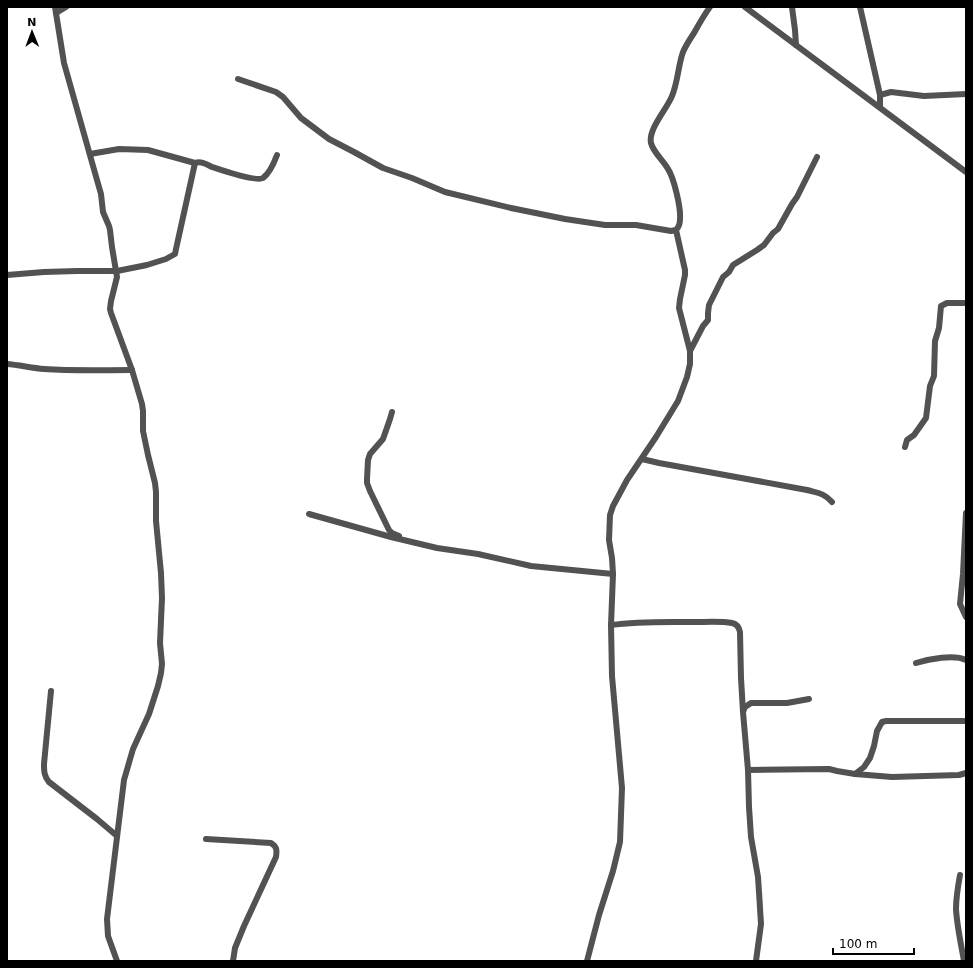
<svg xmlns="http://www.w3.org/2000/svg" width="973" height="968" viewBox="0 0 973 968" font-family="'DejaVu Sans',sans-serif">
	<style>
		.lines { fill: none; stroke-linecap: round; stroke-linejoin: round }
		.minor { stroke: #525252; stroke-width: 6 }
	</style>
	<rect width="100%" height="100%" fill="#fff"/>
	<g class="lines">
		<!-- minor -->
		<g class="minor">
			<path d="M55,7L64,63L95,173L101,194L103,212L109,226L110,230L112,247L117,277L111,301L110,309L111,313L132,370L142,404L143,411V431L148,455L155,483L156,492V521L161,573L162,598L160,643L162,664L161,673L158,686L149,714L133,749L124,780L107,919L108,936L117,961"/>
			<path d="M745,7L966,172"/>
			<path d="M792,7L795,30L796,45"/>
			<path d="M860,7L880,95V107"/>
			<path d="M56,13L66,7"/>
			<path d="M238,79L276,92L283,97L301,118L329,139L354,152L383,168L412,178L445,192L511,208L565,219L605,225H636L671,231L676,230"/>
			<path d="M880,95L891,92L924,96L966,94"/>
			<path d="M90,154L119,149L148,150L195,163"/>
			<path d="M7,275L44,272L77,271H117L147,265L166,259L175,254L176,249L195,163C201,161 206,164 212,167C221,170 256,182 263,178C270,173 274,163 277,155"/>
			<path d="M690,351L703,326L708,320V313L709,305L723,277L729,272L733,265L757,250L764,245L773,233L778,229L792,204L797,197L817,157"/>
			<path d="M7,364C19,365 32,368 44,369C73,371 102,370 132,370"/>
			<path d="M392,412L390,419L383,439L370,454L368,460L367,479V483L370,491L389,530L392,533L399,536"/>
			<path d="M905,447L907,440L914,435L926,418L930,386L934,376L935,341L939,328L941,306L947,303H966"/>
			<path d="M642,459L659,463L807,490C818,493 824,493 832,502"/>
			<path d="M966,513L963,574L960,604L966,617"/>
			<path d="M309,514L391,537L437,548L478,554L531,566L613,574"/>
			<path d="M611,625C639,621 667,622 695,622C706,622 722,621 732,623C737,624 739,627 740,632L741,678L743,712"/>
			<path d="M916,663C929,659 954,654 966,660"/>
			<path d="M51,691L44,764C44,771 44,776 49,782L97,819L117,836"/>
			<path d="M748,770L829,769L837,771L855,774L892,777L959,775L966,773"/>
			<path d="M855,774L864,767L870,758L874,746L877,731L882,722L886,721H966"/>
			<path d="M206,839L271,843C277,847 277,850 276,857L244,926L235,948L233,961"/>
			<path d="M960,875C958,886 956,897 956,909C957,926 961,944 964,961"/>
			<path d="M587,961L599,915L613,871L620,842L622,788L612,676L611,625L613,574L612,558L609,540L610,515L613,506L627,480L656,437L678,401L687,377L690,364V351L679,308L680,299L685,275V270L676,230C679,227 680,223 680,219C681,208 674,178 668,169C663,160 653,152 651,143C648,129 667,109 672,96C678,82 678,66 683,52C686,45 690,39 694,33C699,24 704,15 710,7"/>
			<path d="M756,961L761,924L759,892L758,877L751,837L749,807L748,770L743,712L745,707L751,703H787L809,699"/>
		</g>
	</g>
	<!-- border -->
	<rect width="973" height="968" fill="none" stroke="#000000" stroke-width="16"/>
	<!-- north arrow -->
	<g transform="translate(32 32) rotate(359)" stroke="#ffffff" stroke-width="3" paint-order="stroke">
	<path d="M0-3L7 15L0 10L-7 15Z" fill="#000000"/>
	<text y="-6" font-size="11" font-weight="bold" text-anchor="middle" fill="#000000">N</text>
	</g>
	<!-- scale -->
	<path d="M833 948v6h81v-6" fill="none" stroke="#000000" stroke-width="2"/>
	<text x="839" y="948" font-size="12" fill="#000000" stroke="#ffffff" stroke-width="3" paint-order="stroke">100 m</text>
</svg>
